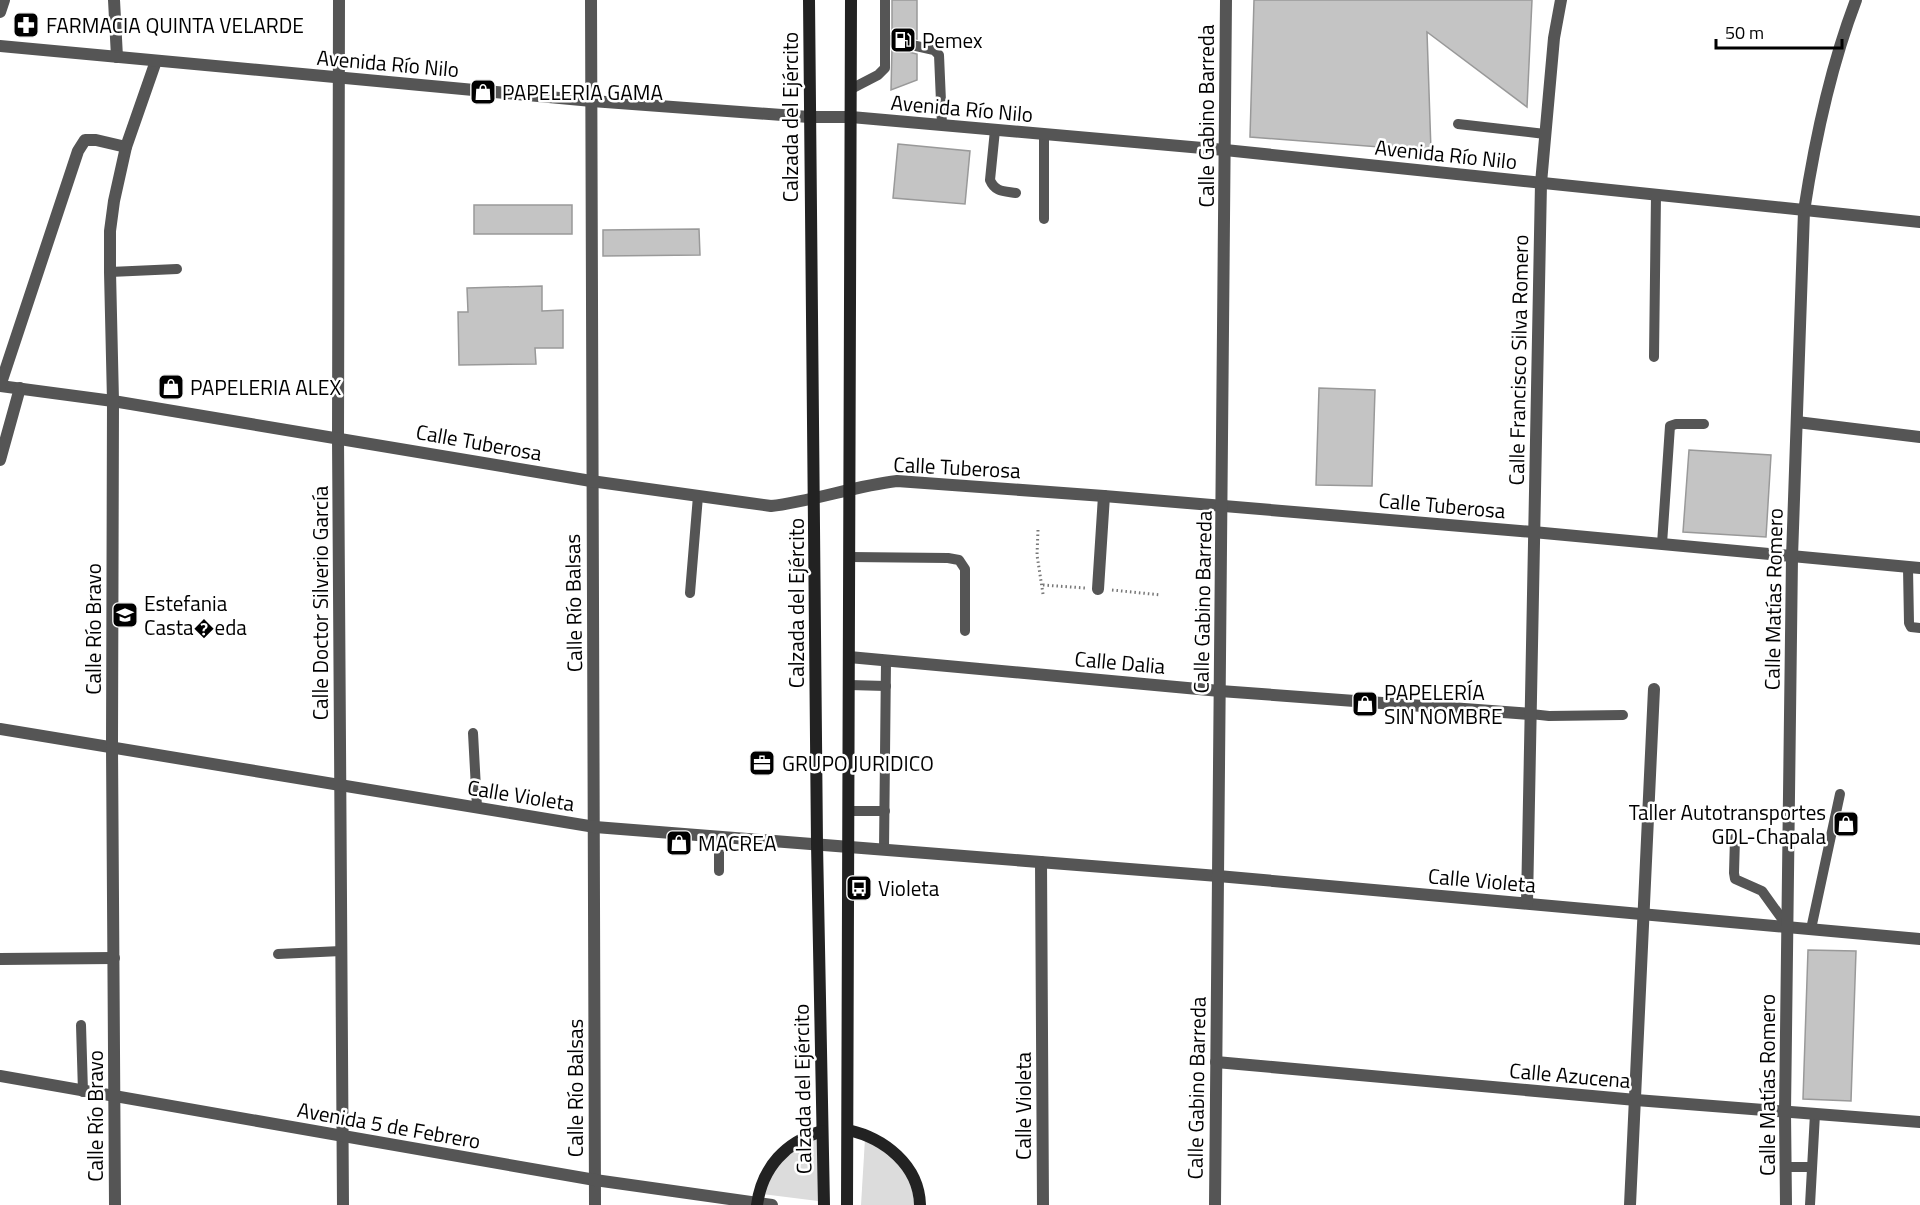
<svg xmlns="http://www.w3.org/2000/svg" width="1920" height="1205" viewBox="0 0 1920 1205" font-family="'Titillium Web',sans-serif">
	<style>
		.garden { fill: #dcdcdc }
		.building { fill: #c4c4c4; stroke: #999; stroke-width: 1.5 }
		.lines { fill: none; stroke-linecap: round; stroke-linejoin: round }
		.path { stroke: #777; stroke-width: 3; stroke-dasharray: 1.5 3; stroke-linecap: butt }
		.service { stroke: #555; stroke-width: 10 }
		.minor { stroke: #555; stroke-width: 12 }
		.tertiary { stroke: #555; stroke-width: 12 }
		.secondary { stroke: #222; stroke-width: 12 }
		.labels { text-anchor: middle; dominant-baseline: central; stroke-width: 5; stroke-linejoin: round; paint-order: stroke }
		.poi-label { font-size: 21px; fill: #000; stroke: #fff; text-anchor: start }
		.street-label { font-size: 21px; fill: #000; stroke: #fff }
	</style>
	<rect width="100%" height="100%" fill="#fff"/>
	<!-- garden -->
	<g class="garden">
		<path d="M819,1137L818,1201L762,1194L783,1153Z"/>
		<path d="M865,1139L870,1140L908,1173L915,1205H861Z"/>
	</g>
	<!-- building -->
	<g class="building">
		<path d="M892,0H917V39L892,33Z"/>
		<path d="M1254,0H1532L1527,107L1427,32L1431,151L1250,137Z"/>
		<path d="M892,48L917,54V80L891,90Z"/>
		<path d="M898,144L970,151L965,204L893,198Z"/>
		<rect x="474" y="205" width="98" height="29"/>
		<path d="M699,229L700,255L603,256V230Z"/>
		<path d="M542,286V311L563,310V348H535L536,364L459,365L458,312H468L467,288Z"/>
		<path d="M1319,388L1375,390L1372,486L1316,485Z"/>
		<path d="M1689,450L1771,455L1766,537L1683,532Z"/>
		<path d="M1808,950L1856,951L1851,1101L1803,1099Z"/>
	</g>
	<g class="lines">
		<!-- path -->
		<g class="path">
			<path d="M1038,530L1037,555L1043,594"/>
			<path d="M1043,585L1085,588"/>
			<path d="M1112,590L1161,595"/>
		</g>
		<!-- service -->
		<g class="service">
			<path d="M885,39L934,50L939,55L942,125"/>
			<path d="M851,89L878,75L885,68V0"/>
			<path d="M1458,124L1545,134"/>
			<path d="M995,130L990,180C995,192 1004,191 1016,193"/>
			<path d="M1044,134V219"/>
			<path d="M110,272L177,269"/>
			<path d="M1654,357L1656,195"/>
			<path d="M1662,544L1670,426L1676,424H1704"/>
			<path d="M850,557L948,558L959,560L965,569V631"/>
			<path d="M1908,568L1909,623L1911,627L1920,628"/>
			<path d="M690,593L698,496"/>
			<path d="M849,685L886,686"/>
			<path d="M1531,714L1549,716L1623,715"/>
			<path d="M473,733L477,807"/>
			<path d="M850,811H885"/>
			<path d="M1735,838L1734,873L1735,879L1762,891L1788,927"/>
			<path d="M884,850L886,661"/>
			<path d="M719,871V836"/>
			<path d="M1811,929L1840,794"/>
			<path d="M278,954L341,951"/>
			<path d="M81,1025L83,1092"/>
			<path d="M1785,1167H1812"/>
			<path d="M1810,1205L1815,1114"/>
		</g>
		<!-- minor -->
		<g class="minor">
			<path d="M114,0L117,57"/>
			<path d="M339,0L338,438L343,1205"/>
			<path d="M591,0L595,1205"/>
			<path d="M851,117L1225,150L1920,222"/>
			<path d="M0,386L113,401L591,481L771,506C814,501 854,486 897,481L1104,496L1533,532L1920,568"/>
			<path d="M0,386L78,151L85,140H96L126,147"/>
			<path d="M1797,422L1920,437"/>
			<path d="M0,460L20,388"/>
			<path d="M1098,589L1104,496"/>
			<path d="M849,657L1220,691L1531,714"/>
			<path d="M0,729L595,827L1218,876L1920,939"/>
			<path d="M1041,862L1043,1205"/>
			<path d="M1527,903L1541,183L1554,38L1561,0"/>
			<path d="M0,959L114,958"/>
			<path d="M1216,1062L1636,1100L1920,1122"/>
			<path d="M0,1076L595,1180L772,1205"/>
			<path d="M115,1205L112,746L113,401L110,272V231L114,201L126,147L156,61"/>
			<path d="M1215,1205L1226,0"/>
			<path d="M1630,1205L1654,689"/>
			<path d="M1786,1205L1785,1112L1792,557L1804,211C1815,139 1830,68 1856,0"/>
		</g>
		<!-- tertiary -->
		<g class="tertiary">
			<path d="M0,12L4,0"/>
			<path d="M0,46L592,101L809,117H851"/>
		</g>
		<!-- secondary -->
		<g class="secondary">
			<path d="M809,0L817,844L824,1205"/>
			<path d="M848,1130C884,1138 919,1165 920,1205"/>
			<path d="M757,1205C762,1167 786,1142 822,1131"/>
			<path d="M847,1205L851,0"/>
		</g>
	</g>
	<!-- icons -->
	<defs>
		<g id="pharmacy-square" transform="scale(1.35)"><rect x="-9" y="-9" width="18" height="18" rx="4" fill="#000" stroke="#fff"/><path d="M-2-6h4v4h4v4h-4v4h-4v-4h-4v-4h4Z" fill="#fff"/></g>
		<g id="fuel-square" transform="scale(1.35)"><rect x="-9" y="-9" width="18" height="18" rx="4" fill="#000" stroke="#fff"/><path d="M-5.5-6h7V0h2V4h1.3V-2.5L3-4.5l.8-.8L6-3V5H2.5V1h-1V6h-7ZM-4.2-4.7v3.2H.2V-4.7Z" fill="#fff"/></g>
		<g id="shop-square" transform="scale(1.35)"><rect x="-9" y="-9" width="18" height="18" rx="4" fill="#000" stroke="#fff"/><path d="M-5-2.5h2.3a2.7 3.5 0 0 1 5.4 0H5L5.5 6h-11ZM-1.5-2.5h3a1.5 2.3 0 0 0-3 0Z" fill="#fff"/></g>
		<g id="school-square" transform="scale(1.35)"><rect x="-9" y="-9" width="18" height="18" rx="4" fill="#000" stroke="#fff"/><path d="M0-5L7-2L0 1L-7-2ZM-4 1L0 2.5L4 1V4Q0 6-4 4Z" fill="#fff"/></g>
		<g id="office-square" transform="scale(1.35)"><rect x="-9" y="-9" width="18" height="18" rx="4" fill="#000" stroke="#fff"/><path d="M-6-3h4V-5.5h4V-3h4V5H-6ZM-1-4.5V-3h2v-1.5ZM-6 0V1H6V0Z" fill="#fff"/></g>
		<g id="bus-square" transform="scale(1.35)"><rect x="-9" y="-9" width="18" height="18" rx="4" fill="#000" stroke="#fff"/><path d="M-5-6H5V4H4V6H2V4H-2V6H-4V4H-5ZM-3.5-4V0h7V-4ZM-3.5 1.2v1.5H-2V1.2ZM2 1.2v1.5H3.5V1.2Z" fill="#fff"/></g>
	</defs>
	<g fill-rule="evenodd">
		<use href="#pharmacy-square" x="26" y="25"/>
		<use href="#fuel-square" x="903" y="40"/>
		<use href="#shop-square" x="483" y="92"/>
		<use href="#shop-square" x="171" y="387"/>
		<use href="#school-square" x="125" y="615"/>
		<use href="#shop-square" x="1365" y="704"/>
		<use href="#office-square" x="762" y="763"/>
		<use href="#shop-square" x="1846" y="824"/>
		<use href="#shop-square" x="679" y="843"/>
		<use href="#bus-square" x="859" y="888"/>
	</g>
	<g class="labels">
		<!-- poi labels -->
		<g class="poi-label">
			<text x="46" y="25">FARMACIA QUINTA VELARDE</text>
			<text x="922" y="40">Pemex</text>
			<text x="502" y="92">PAPELERIA GAMA</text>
			<text x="190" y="387">PAPELERIA ALEX</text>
			<text x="144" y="603">Estefania<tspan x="144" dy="24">Casta�eda</tspan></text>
			<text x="1384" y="692">PAPELERÍA<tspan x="1384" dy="24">SIN NOMBRE</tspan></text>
			<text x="782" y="763">GRUPO JURIDICO</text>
			<text x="1826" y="812" text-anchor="end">Taller Autotransportes<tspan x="1826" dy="24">GDL-Chapala</tspan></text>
			<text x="698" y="843">MACREA</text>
			<text x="878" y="888">Violeta</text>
		</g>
		<!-- street labels -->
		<g class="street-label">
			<text transform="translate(388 63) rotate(5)">Avenida Río Nilo</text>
			<text transform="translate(962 108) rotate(5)">Avenida Río Nilo</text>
			<text transform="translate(1206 116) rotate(-90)">Calle Gabino Barreda</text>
			<text transform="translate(790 117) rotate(-90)">Calzada del Ejército</text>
			<text transform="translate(1446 154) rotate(6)">Avenida Río Nilo</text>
			<text transform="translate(1518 360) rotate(-89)">Calle Francisco Silva Romero</text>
			<text transform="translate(479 442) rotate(10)">Calle Tuberosa</text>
			<text transform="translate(957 467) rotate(3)">Calle Tuberosa</text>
			<text transform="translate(1442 505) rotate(5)">Calle Tuberosa</text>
			<text transform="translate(1773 599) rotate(-89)">Calle Matías Romero</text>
			<text transform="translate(1202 602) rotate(-89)">Calle Gabino Barreda</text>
			<text transform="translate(320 603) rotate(-90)">Calle Doctor Silverio García</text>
			<text transform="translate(573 603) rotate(-91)">Calle Río Balsas</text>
			<text transform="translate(796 603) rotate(-90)">Calzada del Ejército</text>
			<text transform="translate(93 629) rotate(-90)">Calle Río Bravo</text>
			<text transform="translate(1120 662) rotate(5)">Calle Dalia</text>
			<text transform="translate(521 795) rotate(9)">Calle Violeta</text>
			<text transform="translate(1482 880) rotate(5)">Calle Violeta</text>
			<text transform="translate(1570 1075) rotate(5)">Calle Azucena</text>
			<text transform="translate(1767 1085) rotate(-90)">Calle Matías Romero</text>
			<text transform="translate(575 1088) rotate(-90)">Calle Río Balsas</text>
			<text transform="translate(1196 1088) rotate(-89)">Calle Gabino Barreda</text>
			<text transform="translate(802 1089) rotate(-91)">Calzada del Ejército</text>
			<text transform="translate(1023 1106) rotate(-90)">Calle Violeta</text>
			<text transform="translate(95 1116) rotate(-90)">Calle Río Bravo</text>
			<text transform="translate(389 1125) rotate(10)">Avenida 5 de Febrero</text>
		</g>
	</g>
	<!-- scale -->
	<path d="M1716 39v9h126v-9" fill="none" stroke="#000000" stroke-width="3"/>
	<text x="1725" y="39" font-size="18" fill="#000000" stroke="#ffffff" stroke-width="4.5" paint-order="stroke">50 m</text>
</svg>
